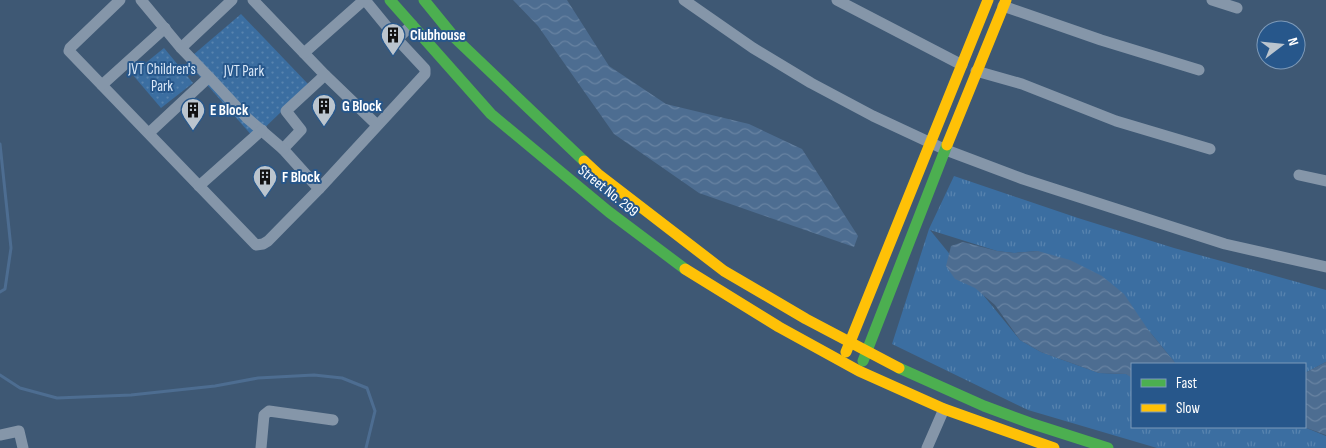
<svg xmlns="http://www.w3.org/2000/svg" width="1326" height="448" viewBox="0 0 1326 448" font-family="'Sofia Sans Condensed',sans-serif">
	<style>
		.grass { fill: url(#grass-tufts) }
		.park { fill: url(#park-dots) }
		.water { fill: url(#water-waves) }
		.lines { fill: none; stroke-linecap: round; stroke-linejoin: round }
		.stream { stroke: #4d6d91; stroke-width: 3 }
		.street { stroke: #8596a9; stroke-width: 11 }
		.fast { stroke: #4caf50; stroke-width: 11 }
		.slow { stroke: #ffc107; stroke-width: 11 }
		.labels { text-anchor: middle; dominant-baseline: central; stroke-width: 4; stroke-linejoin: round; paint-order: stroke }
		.poi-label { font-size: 15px; font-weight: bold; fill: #fff; stroke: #27578b; text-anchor: start }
		.park-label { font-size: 15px; fill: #dae8f8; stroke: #27578b }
		.street-label { font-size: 15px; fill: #fff; stroke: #27578b }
	</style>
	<defs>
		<pattern id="grass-tufts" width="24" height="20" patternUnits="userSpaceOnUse" patternTransform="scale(1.25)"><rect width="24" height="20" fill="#3b6ea1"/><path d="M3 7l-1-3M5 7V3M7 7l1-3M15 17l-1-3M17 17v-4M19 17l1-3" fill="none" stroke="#5884af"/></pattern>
		<pattern id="park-dots" width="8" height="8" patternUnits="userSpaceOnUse" patternTransform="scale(1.25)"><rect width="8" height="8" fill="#3b6ea1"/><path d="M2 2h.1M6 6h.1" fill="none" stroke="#5884af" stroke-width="1.8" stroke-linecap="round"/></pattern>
		<pattern id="water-waves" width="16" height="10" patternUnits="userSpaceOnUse" patternTransform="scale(1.25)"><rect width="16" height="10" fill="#4d6d91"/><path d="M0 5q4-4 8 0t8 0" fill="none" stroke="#6883a2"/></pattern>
	</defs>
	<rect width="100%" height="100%" fill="#3e5874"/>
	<!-- grass -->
	<path class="grass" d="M954,176L1078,218L1174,248L1326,290V362L1305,373V364H1176L1149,331L1038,251L1014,253L997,251L930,230L1020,340L1041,352L1099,373L1126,374L1132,376V427H1304L1326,436V448H1157L1028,410L892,344L929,229Z"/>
	<!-- park -->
	<g class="park">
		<path d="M241,14L309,85L254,138L186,61Z"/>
		<path d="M164,48L193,83L161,108L132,74Z"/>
	</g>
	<!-- water -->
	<g class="water">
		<path d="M513,0H567L609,66L666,104L749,124L802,149L858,236L854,247L699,193L614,134L538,26Z"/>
		<path d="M963,242L997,251L1014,253L1038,251L1070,260L1102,276L1124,294L1149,331L1176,364H1132V378L1126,374L1099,373L1041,352L1020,340L995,305L975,288L955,279L946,266L951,246Z"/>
		<path d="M1326,362V435L1304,427L1305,373Z"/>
	</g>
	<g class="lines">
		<!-- stream -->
		<g class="stream">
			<path d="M0,144L11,248L5,289L0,292"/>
			<path d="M0,375L20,388L57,398L131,395L215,386L258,378L314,375L342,378L367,388L375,411L366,448"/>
		</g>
		<!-- street -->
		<g class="street">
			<path d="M120,0L70,48L69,51L256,245L263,244L268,241L319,189L425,74V69L397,39L412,25"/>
			<path d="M141,0L181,48"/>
			<path d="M253,0L325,75L286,111L301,130L283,149L319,189"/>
			<path d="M365,0L397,39"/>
			<path d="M684,0L753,48L811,83L873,116L946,150L1023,179L1225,244L1326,267"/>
			<path d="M837,0L962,65"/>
			<path d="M1212,0L1237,8"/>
			<path d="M1003,6L1101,40L1199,70"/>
			<path d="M304,53L364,0"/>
			<path d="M976,71L1022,84L1116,121L1210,149"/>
			<path d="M325,75L377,125"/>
			<path d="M209,77L247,118L283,149"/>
			<path d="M102,85L165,28"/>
			<path d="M149,133L209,77L181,48L232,0"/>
			<path d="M1299,175L1326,181"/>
			<path d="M199,186L262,130"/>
			<path d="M0,435L19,431L23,448"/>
			<path d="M261,448L264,415L269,411L333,420"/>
			<path d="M927,448L944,409"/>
		</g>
		<!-- fast -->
		<g class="fast">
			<path d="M390,0L491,114L609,212L685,269"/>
			<path d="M424,0L455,38L584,161"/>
			<path d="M863,361L947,145"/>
			<path d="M899,368L984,406L1030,423L1108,448"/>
		</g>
		<!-- slow -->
		<g class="slow">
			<path d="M947,145L1006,0"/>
			<path d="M584,161L598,174L724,271L806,319L899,368"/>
			<path d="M685,269L779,327L859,371L944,409L1054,448"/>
			<path d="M846,352L988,0"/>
		</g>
	</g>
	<!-- icons -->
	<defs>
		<g id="building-pin" transform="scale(1.25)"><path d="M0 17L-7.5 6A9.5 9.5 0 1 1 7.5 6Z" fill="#bbc5ce" stroke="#27578b"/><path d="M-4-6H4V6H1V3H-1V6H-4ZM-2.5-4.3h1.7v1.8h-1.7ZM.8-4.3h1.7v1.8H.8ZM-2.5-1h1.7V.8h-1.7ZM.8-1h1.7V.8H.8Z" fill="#111"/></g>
	</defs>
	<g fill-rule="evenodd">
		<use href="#building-pin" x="393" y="35"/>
		<use href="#building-pin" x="324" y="106"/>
		<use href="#building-pin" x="193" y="110"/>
		<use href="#building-pin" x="265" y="177"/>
	</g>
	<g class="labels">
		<!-- poi labels -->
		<g class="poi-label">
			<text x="410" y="35">Clubhouse</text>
			<text x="342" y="106">G Block</text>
			<text x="210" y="110">E Block</text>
			<text x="282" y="177">F Block</text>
		</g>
		<!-- park labels -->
		<g class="park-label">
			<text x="162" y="69">JVT Children's<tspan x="162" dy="17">Park</tspan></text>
			<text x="244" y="71">JVT Park</text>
		</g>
		<!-- street labels -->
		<g class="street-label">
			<text transform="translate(608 191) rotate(39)">Street No. 299</text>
		</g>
	</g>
	<!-- legend -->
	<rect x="1131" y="363" width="175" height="65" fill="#27578b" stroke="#7d9ab9"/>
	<rect x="1141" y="379" width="25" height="8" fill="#4caf50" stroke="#7d9ab9"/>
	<text x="1176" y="388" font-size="15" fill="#ffffff">Fast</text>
	<rect x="1141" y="404" width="25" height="8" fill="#ffc107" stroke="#7d9ab9"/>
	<text x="1176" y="413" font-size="15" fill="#ffffff">Slow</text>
	<!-- north arrow -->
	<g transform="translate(1281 45) rotate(74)"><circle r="24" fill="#27578b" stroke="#7d9ab9"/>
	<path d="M0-4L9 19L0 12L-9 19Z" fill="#bbc5ce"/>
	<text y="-8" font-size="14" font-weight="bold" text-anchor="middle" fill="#ffffff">N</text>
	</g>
</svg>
